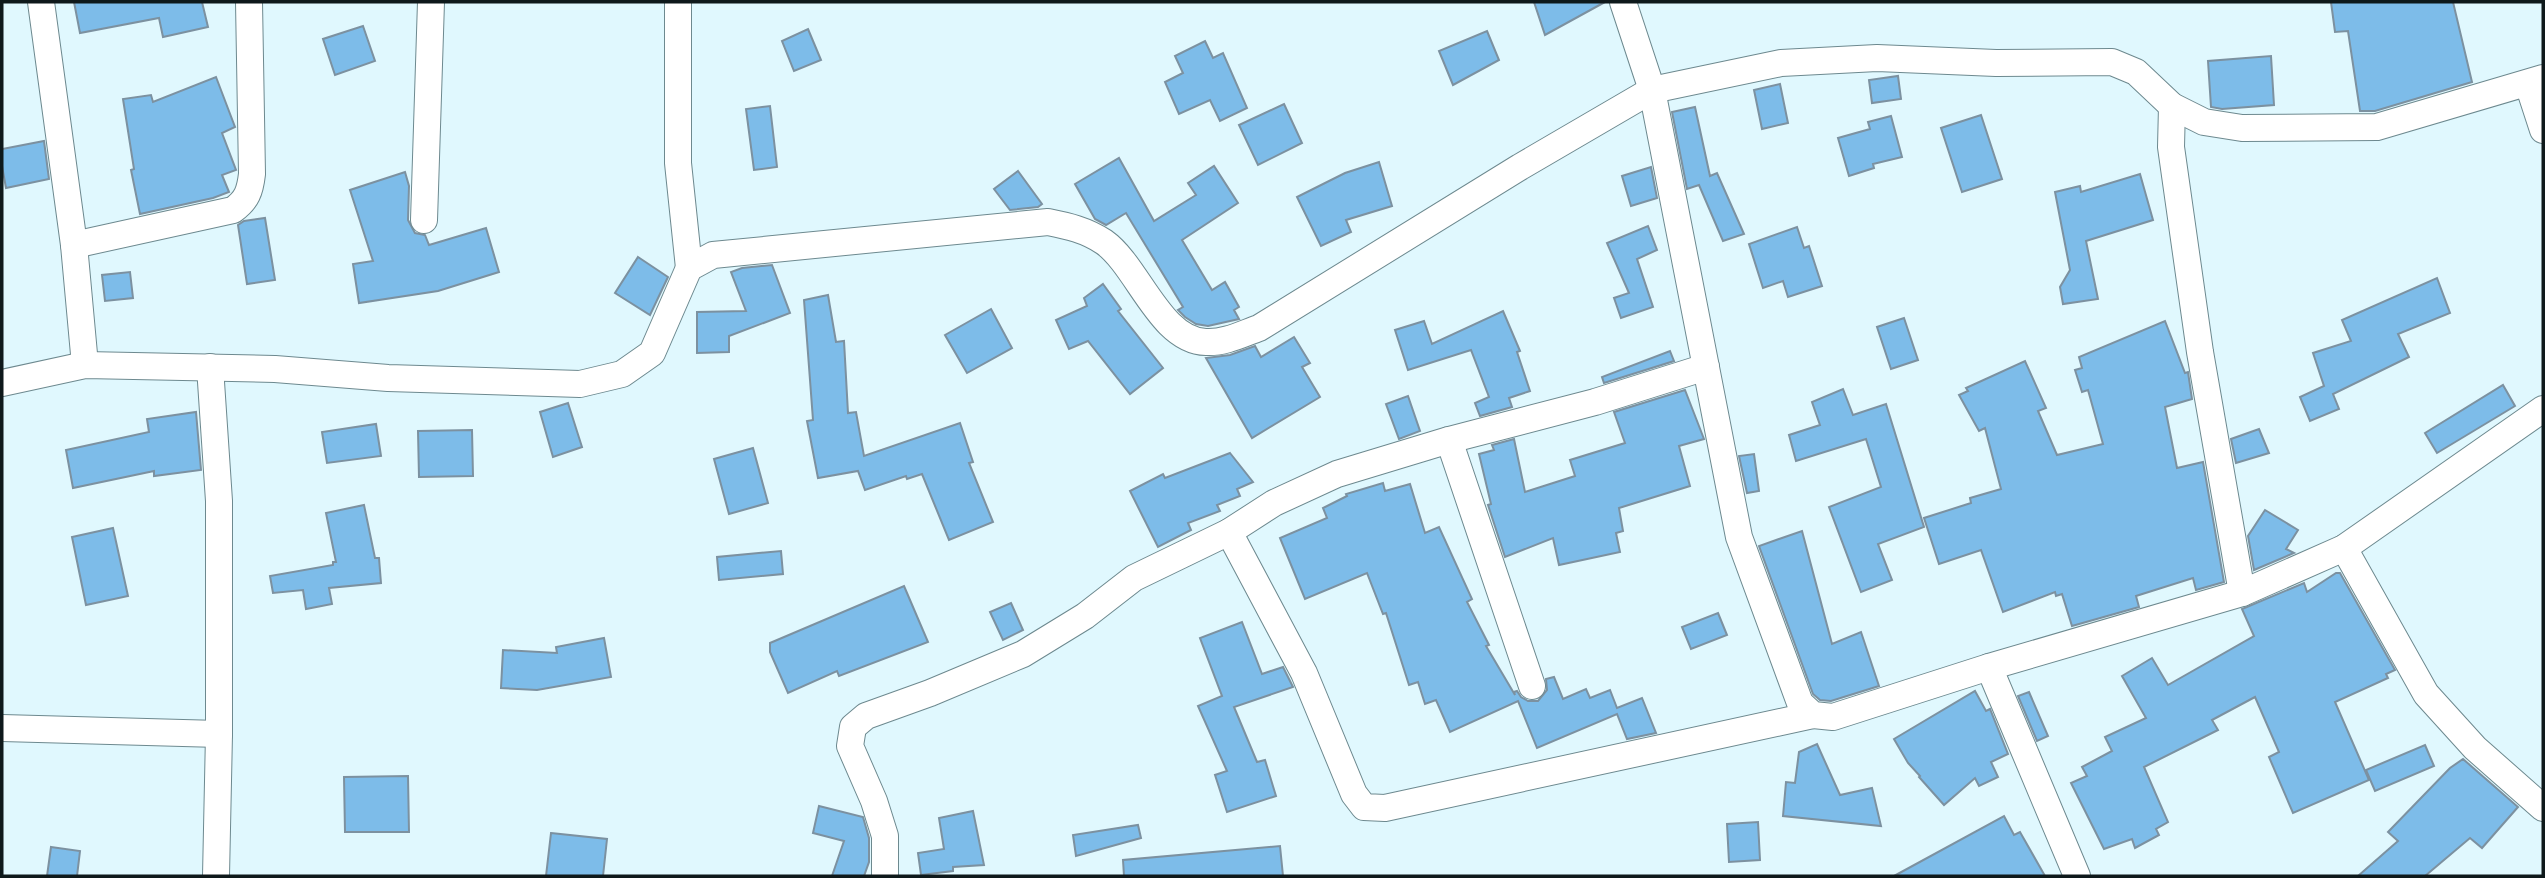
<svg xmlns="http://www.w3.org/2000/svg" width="2545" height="878" viewBox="0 0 2545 878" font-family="Cabin,sans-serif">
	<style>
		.building { fill: #7dbce9; stroke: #7c91a0; stroke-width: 2 }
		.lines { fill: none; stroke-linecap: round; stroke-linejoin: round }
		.street-casing { stroke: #6d898f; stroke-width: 28 }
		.street { stroke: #fff; stroke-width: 26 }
	</style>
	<rect width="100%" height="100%" fill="#e0f8fe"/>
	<!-- building -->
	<g class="building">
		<path d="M74,2H202L208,27L163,37L159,18L80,33Z"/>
		<path d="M1534,2H1605L1545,35Z"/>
		<path d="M2331,2H2453L2472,82L2375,111H2360L2348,31L2335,32Z"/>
		<path d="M363,26L375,61L335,75L323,39Z"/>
		<path d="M808,29L821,60L794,71L782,41Z"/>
		<path d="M1487,31L1499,60L1453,85L1439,51Z"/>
		<path d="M1205,41L1213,58L1223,53L1247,108L1220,121L1210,100L1179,114L1165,82L1183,73L1175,56Z"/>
		<path d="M2271,56L2274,105L2222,109L2211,107L2208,61Z"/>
		<path d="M1898,76L1901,99L1872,103L1869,80Z"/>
		<path d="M216,77L235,127L222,133L236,170L222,175L229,192L213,198L140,214L131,170L134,169L123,99L151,95L153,102Z"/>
		<path d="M1780,84L1788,123L1762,129L1754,90Z"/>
		<path d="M1284,104L1302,143L1258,165L1239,125Z"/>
		<path d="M770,106L777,167L754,170L746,109Z"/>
		<path d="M1695,107L1710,176L1717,173L1744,234L1723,241L1699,185L1687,189L1672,112Z"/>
		<path d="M1981,115L2002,179L1962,192L1941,128Z"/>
		<path d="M1891,116L1902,157L1873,164L1874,168L1849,176L1838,138L1870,129L1868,122Z"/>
		<path d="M44,141L49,179L6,188L2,166V149Z"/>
		<path d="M1119,158L1154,221L1196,195L1188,183L1214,166L1238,203L1182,240L1212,290L1225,282L1239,307L1234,310L1239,319L1208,326L1196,324L1185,317L1178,310L1183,307L1126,213L1106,225L1095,219L1075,184Z"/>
		<path d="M1379,162L1392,206L1346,220L1351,232L1321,246L1297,197L1345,173Z"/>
		<path d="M1651,167L1657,198L1631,206L1622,176Z"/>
		<path d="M1018,171L1042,204L1038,207L1010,210L994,189Z"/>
		<path d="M405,172L409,186L408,220L415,233L425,235L429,245L486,228L499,272L438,291L359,303L353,264L373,261L350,190Z"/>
		<path d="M2140,174L2153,220L2086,241L2098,299L2063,304L2060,287L2070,270L2055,192L2080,186L2081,192Z"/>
		<path d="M265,218L275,280L247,284L238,225L244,221Z"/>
		<path d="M1648,226L1657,250L1637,259L1653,307L1621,318L1614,298L1629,293L1607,243Z"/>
		<path d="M1797,227L1804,248L1809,246L1822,286L1788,297L1783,281L1763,288L1749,244Z"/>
		<path d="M638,257L668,277L650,315L615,293Z"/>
		<path d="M772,265L790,313L729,336V352L697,353V312L746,311L731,272L742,268Z"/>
		<path d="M130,272L133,298L105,301L102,275Z"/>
		<path d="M2437,278L2450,313L2398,334L2409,357L2333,394L2339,409L2310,421L2300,397L2324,386L2313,353L2351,341L2342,320Z"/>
		<path d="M1103,284L1121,309L1118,311L1163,368L1130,394L1088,341L1069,349L1056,320L1087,306L1084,298Z"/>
		<path d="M828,295L836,342L844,341L848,413L856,412L864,456L960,423L973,462L969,463L993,522L949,540L922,474L907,479L906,476L865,490L858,471L818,478L807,421L813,420L804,300Z"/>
		<path d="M991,309L1012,348L967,373L945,335Z"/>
		<path d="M1503,311L1520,351L1517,352L1530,391L1509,398L1512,407L1480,416L1475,403L1489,397L1471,350L1408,370L1395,330L1424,321L1432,344Z"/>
		<path d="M1904,318L1918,360L1891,369L1877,327Z"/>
		<path d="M2165,321L2185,373L2188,372L2192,399L2165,407L2177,468L2203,462L2224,582L2196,590L2193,578L2136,596L2139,607L2072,626L2062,594L2056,596L2055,592L2003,612L1981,550L1939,564L1924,518L1971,503L1970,498L2001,489L1985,428L1979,431L1959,395L1968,391L1966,388L2025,361L2046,408L2038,411L2057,455L2103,444L2088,390L2082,392L2075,370L2082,368L2079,357Z"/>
		<path d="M1294,337L1310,363L1302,367L1320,397L1252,438L1206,358L1230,355L1255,346L1261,357Z"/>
		<path d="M1670,351L1674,361L1604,383L1602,377Z"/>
		<path d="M2503,385L2515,406L2437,453L2425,433Z"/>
		<path d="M1843,389L1853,415L1886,404L1924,527L1878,544L1892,580L1861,592L1829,507L1881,487L1866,439L1796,461L1789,435L1820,425L1812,402Z"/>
		<path d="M1685,390L1704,439L1679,446L1690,486L1619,508L1623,531L1616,533L1620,552L1559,565L1553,538L1505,557L1488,505L1491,504L1479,454L1494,450L1492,445L1514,439L1525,492L1575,476L1570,460L1625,443L1614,412Z"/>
		<path d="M1408,396L1420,431L1399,439L1386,404Z"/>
		<path d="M568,403L582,447L553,457L540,412Z"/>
		<path d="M196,412L201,470L154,476V471L73,488L66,450L149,432L147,419Z"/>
		<path d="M376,424L381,456L327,463L322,432Z"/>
		<path d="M2259,429L2269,453L2236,463L2231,439Z"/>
		<path d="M472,430L473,476L419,477L418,431Z"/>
		<path d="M753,448L768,503L729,514L714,459Z"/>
		<path d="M1230,453L1253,482L1237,489L1240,496L1217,505L1220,511L1188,523L1191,530L1158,547L1130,491L1163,474L1165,478Z"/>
		<path d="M1754,454L1759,491L1747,493L1739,456Z"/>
		<path d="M1383,483L1385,491L1410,484L1425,533L1439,527L1472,599L1467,602L1489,645L1486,646L1515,695L1514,692L1517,691L1521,697L1528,701H1538L1547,690L1546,679L1554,677L1563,699L1586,689L1590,698L1610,690L1617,708L1642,698L1656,733L1627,739L1617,714L1537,748L1518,701L1450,732L1436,700L1425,704L1418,682L1409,685L1386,613L1383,614L1367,573L1305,599L1280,538L1327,518L1323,508L1347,496L1346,494Z"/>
		<path d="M364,505L375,558H379L381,583L329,588L332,604L306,609L303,590L273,593L270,576L333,565V562H336L326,513Z"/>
		<path d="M2265,510L2298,530L2286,549L2294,553L2254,570L2248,536Z"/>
		<path d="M113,528L128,596L86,605L72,537Z"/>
		<path d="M1802,531L1832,644L1861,632L1879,686L1831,701L1820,700L1813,694L1759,546Z"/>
		<path d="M781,551L783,574L719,580L717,557Z"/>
		<path d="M2336,573H2340L2395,670L2386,674L2388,678L2335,702L2369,780L2293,813L2269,757L2279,752L2255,697L2212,720L2218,730L2144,767L2168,822L2156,829L2159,835L2135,848L2132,839L2104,849L2071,783L2087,776L2082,767L2112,751L2105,737L2146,718L2122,676L2152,658L2168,685L2254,636L2242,609L2304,583L2307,592Z"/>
		<path d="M904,586L928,642L839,676L837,671L788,693L770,652V643Z"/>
		<path d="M1011,603L1023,630L1003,640L990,612Z"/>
		<path d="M1718,613L1727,635L1691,649L1682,627Z"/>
		<path d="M1242,622L1262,674L1283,667L1293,687L1234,707L1257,762L1265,760L1276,796L1227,812L1215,775L1227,771L1198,706L1222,696L1200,638Z"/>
		<path d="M604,638L611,677L537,690L501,688L503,650L557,653L556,647Z"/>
		<path d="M1975,691L1986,711L1990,709L2008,754L1991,762L1998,777L1979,786L1975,778L1944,805L1919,777L1920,776L1908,763L1894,739Z"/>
		<path d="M2029,692L2048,736L2037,741L2018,696Z"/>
		<path d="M1817,744L1840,795L1872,788L1881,826L1783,816L1786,782L1795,783L1799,752Z"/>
		<path d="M2425,745L2434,766L2375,791L2366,770Z"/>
		<path d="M2463,759L2518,807L2482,848L2470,838L2425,876H2358L2398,841L2388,832L2450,768Z"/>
		<path d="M408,776L409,832H345L344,777Z"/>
		<path d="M819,806L863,817L869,838V862L864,876H832L844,841L813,833Z"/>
		<path d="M973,811L984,865L953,867V871L921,875L918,853L944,849L939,818Z"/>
		<path d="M2004,816L2014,835L2020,832L2045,876H1894Z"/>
		<path d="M1758,822L1760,860L1729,862L1727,824Z"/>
		<path d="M1138,825L1141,838L1076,856L1073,835Z"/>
		<path d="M551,833L607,839L603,876H546Z"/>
		<path d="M1280,846L1283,876H1124L1123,860Z"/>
		<path d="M51,847L80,851L77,876H47Z"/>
	</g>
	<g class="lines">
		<!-- street casing -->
		<g class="street-casing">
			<g id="street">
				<path d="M41,2L74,245L85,365"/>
				<path d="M678,2V163L689,268"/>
				<path d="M1623,2L1652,90L1739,537L1800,703L1813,715L1833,717L1989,667L2242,593L2344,548L2543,409"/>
				<path d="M2528,84L2543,130"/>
				<path d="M2172,106L2171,147L2200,352L2242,593"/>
				<path d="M424,220L431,2"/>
				<path d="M74,245L233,210C247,200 250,191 252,174L249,2"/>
				<path d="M210,367L219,501V734L216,876"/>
				<path d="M2,383L85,365L275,369L388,378L580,384L622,374L652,353L689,268L713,255L1048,222C1068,226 1086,230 1104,242C1138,266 1160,341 1206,342C1225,343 1242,334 1259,328L1520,167L1652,90L1781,63L1877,58L1996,63L2112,62L2136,72L2172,106L2204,122L2242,128L2377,127L2543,78"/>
				<path d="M1449,440L1532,686"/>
				<path d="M1229,532L1304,673L1354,794L1364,807L1385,808L1813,715"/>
				<path d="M2344,548L2426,694L2475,748L2543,808"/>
				<path d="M1989,667L2077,876"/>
				<path d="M2,728L219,734"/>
				<path d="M885,876V836L874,801L850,746L853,727L866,716L930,693L1023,654L1085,616L1134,578L1229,532L1274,503L1337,474L1449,440L1595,402L1706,367"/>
			</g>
		</g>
		<!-- street -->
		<use href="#street" class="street"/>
	</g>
	<!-- border -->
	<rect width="2545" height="878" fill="none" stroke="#0e191b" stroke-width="7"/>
</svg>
